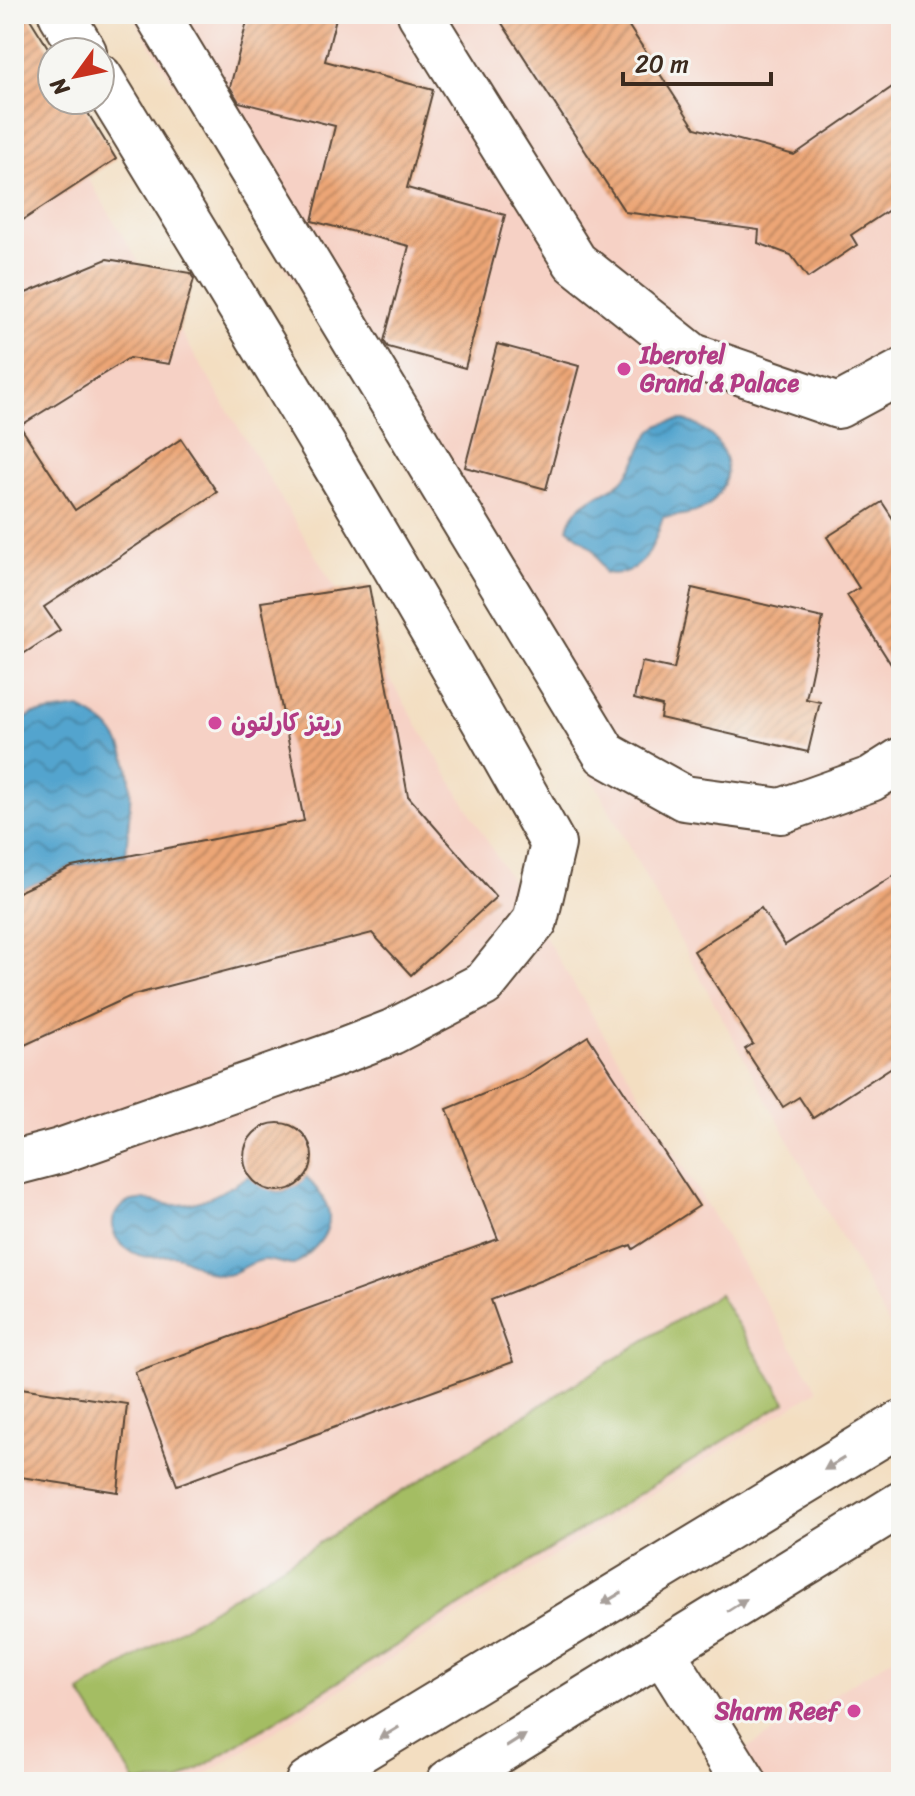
<svg xmlns="http://www.w3.org/2000/svg" width="915" height="1796" viewBox="0 0 915 1796" font-family="Sriracha,'Playpen Sans Arabic',sans-serif">
	<style>
		.built { fill: #f6d1c5 }
		.pitch { fill: #a4bd64; stroke: #707441; stroke-width: 2 }
		.water { fill: url(#water-waves); stroke: #476776; stroke-width: 2 }
		.building { fill: url(#building-hatch) }
		.lines { fill: none; stroke-linecap: round; stroke-linejoin: round }
		.minor-casing { stroke: #574536; stroke-width: 48 }
		.minor { stroke: #fff; stroke-width: 44 }
		.oneway { fill: #a79f9a }
		.hotel-dot { fill: #d1479c; stroke: #f6f6f2; stroke-width: 3 }
		.labels { text-anchor: middle; dominant-baseline: central; stroke-width: 6; stroke-linejoin: round; paint-order: stroke }
		.hotel-label { font-size: 24px; font-weight: bold; fill: #b23c85; stroke: #f6f6f2; text-anchor: start }
	</style>
	<defs>
		<pattern id="water-waves" width="16" height="10" patternUnits="userSpaceOnUse" patternTransform="scale(2)"><rect width="16" height="10" fill="#53a4ce"/><path d="M0 5q4-4 8 0t8 0" fill="none" stroke="#4686a7"/></pattern>
		<pattern id="building-hatch" width="6" height="6" patternUnits="userSpaceOnUse" patternTransform="scale(2)"><rect width="6" height="6" fill="#eca676"/><path d="M-1 1l2-2M0 6l6-6M5 7l2-2" fill="none" stroke="#c08760"/></pattern>
	</defs>
	<rect width="100%" height="100%" fill="#f6f6f2"/>
	<filter id="ink" filterUnits="userSpaceOnUse"><feTurbulence type="fractalNoise" baseFrequency=".0125" numOctaves="2"/><feDisplacementMap in="SourceGraphic" scale="16" xChannelSelector="R" yChannelSelector="G"/><feConvolveMatrix kernelMatrix="1 2 1 2 8 2 1 2 1" color-interpolation-filters="sRGB"/></filter>
	<filter id="wash" filterUnits="userSpaceOnUse"><feTurbulence type="fractalNoise" baseFrequency=".006" numOctaves="4" result="noise"/><feDisplacementMap in="SourceGraphic" scale="32" xChannelSelector="R" yChannelSelector="G"/><feGaussianBlur stdDeviation="1.8" result="paint"/><feColorMatrix in="noise" values="0 0 0 0 0 0 0 0 0 0 0 0 0 0 0 0 0 1.4 0 .05"/><feComposite in="paint" operator="in"/></filter>
	<g filter="url(#wash)">
		<rect width="100%" height="100%" fill="#f3dec1"/>
		<!-- built -->
		<g class="built">
			<path d="M132,14H901V1347L563,725Z"/>
			<path d="M14,55L818,1390L194,1782H14Z"/>
			<path d="M901,1653V1782H722L713,1769Z"/>
		</g>
		<!-- pitch -->
		<path class="pitch" d="M719,1294L786,1402L178,1782H136L80,1692Z"/>
		<!-- water -->
		<g class="water">
			<path d="M684,420C722,432 743,470 711,503C701,514 677,516 663,517C654,547 642,579 605,573L594,550L568,528C579,492 609,499 628,474C639,461 641,441 654,429C662,422 674,421 684,420Z"/>
			<path d="M80,708C90,715 104,721 111,730C141,767 128,813 126,856L72,867L14,894V726L33,714Z"/>
			<path d="M249,1176C267,1194 289,1197 306,1176C312,1184 321,1193 325,1202C339,1229 314,1251 294,1265C284,1265 275,1260 265,1260C248,1260 237,1277 220,1275C203,1274 192,1259 176,1256C169,1254 159,1257 152,1257C135,1257 113,1244 113,1226C112,1216 119,1206 129,1202C144,1196 161,1205 177,1205C203,1205 227,1189 249,1176Z"/>
		</g>
		<g id="blocks">
			<!-- building -->
			<g class="building">
				<path d="M14,14H27L52,54V100H80L116,159L14,226Z"/>
				<path d="M249,14H337L325,61L433,90L407,188L505,215L465,368L388,347L384,341L409,246L312,221L335,126L239,102L230,87Z"/>
				<path d="M496,14H621L695,128L794,155L901,81V202L851,235L857,245L808,278L791,255L758,243L759,230L625,212Z"/>
				<path d="M107,259L190,273L194,279L169,364L129,358L20,426L75,510L181,439L217,492L44,607L60,630L14,660V298Z"/>
				<path d="M497,344L579,366L546,489L465,467Z"/>
				<path d="M882,502L901,531V680L847,595L859,588L827,537Z"/>
				<path d="M369,586L408,796L496,897L411,975L372,933L133,995L14,1050V894L72,867L304,821L261,602Z"/>
				<path d="M692,588L823,618L806,699L820,702L808,752L660,718L662,706L634,699L642,662L674,669Z"/>
				<path d="M901,871V1061L813,1118L799,1097L783,1107L745,1049L753,1044L694,951L761,908L785,945Z"/>
				<path d="M588,1036L699,1206L633,1249L631,1245L491,1300L513,1362L177,1485L135,1372L498,1239L447,1109L522,1078Z"/>
				<circle cx="278" cy="1157" r="34"/>
				<path d="M14,1387L127,1404L118,1492L14,1476Z"/>
			</g>
		</g>
	</g>
	<g filter="url(#ink)">
		<use href="#blocks" fill-opacity="0" stroke="#574536" stroke-width="2"/>
		<g class="lines">
			<!-- minor casing -->
			<g class="minor-casing">
				<g id="minor">
					<path d="M61,14L84,52"/>
					<path d="M157,14L605,754L684,798L781,811L871,779L901,760"/>
					<path d="M420,14L575,262L693,356L838,406L901,372"/>
					<path d="M14,1163L60,1151L330,1056L392,1032L484,984L535,921L553,844C409,584 255,330 100,77"/>
					<path d="M662,1651L744,1782"/>
					<path d="M308,1782L901,1423"/>
					<path d="M449,1782L901,1504"/>
				</g>
			</g>
			<!-- minor -->
			<use href="#minor" class="minor"/>
		</g>
		<!-- one-way arrows -->
		<defs><path id="oneway-solid" d="M-6-.8H1V-3.2L6.5 0L1 3.2V.8H-6Z" transform="scale(2)"/></defs>
		<g class="oneway">
			<use href="#oneway-solid" transform="translate(834 1464) rotate(149)"/>
			<use href="#oneway-solid" transform="translate(612 1598) rotate(149)"/>
			<use href="#oneway-solid" transform="translate(737 1605) rotate(-32)"/>
			<use href="#oneway-solid" transform="translate(389 1733) rotate(149)"/>
			<use href="#oneway-solid" transform="translate(516 1741) rotate(-32)"/>
		</g>
	</g>
	<!-- markers -->
	<g class="hotel-dot">
		<circle cx="624" cy="369" r="8"/>
		<circle cx="215" cy="723" r="8"/>
		<circle cx="854" cy="1711" r="8"/>
	</g>
	<g class="labels">
		<!-- hotel labels -->
		<g class="hotel-label">
			<text x="640" y="355">Iberotel<tspan x="640" dy="28">Grand &amp; Palace</tspan></text>
			<text x="231" y="723">ريتز كارلتون</text>
			<text x="838" y="1711" text-anchor="end">Sharm Reef</text>
		</g>
	</g>
	<!-- margin -->
	<rect width="915" height="1796" fill="none" stroke="#f6f6f2" stroke-width="48"/>
	<!-- north arrow -->
	<g transform="translate(76 76) rotate(237)"><circle r="38" fill="#f6f6f2" stroke="#aba49d" stroke-width="2"/>
	<path d="M0-6L14 30L0 20L-14 30Z" fill="#c8321e"/>
	<text y="-12" font-size="22" font-weight="bold" text-anchor="middle" fill="#3b2a1e">N</text>
	</g>
	<!-- scale -->
	<path d="M623 72v12h148v-12" fill="none" stroke="#3b2a1e" stroke-width="4"/>
	<text x="635" y="72" font-size="24" fill="#3b2a1e" stroke="#f6f6f2" stroke-width="6" paint-order="stroke">20 m</text>
</svg>
